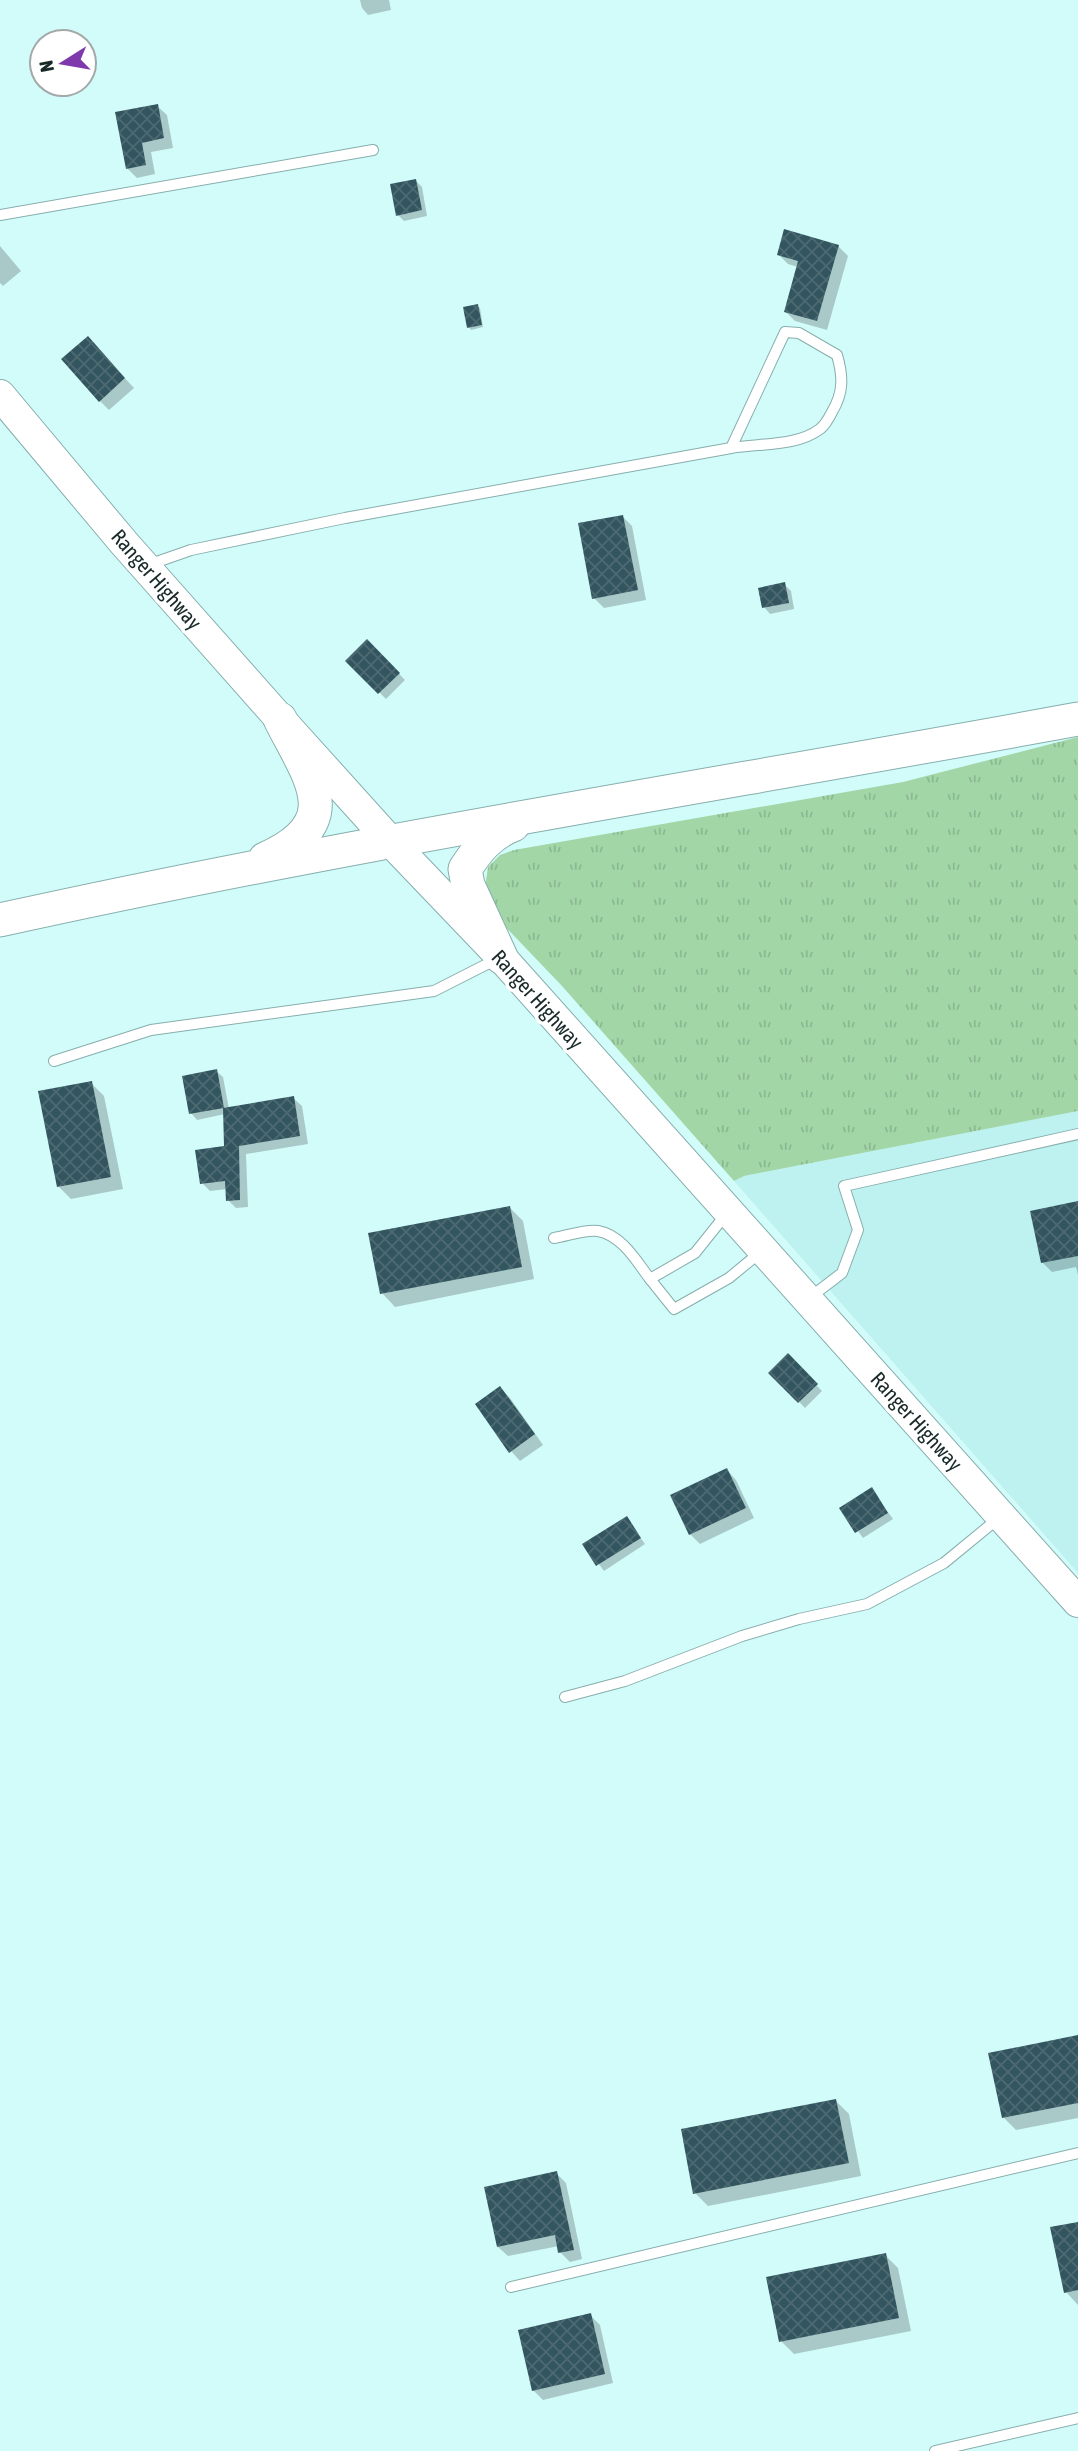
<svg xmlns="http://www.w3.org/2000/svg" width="1078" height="2451" viewBox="0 0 1078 2451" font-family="'Asap Condensed',sans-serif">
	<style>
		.built { fill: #bdf2f0 }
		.grass { fill: url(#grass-tufts) }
		.shadow { fill: #0003 }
		.building { fill: url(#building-cross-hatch) }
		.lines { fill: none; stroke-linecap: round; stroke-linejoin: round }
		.service-casing { stroke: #86aead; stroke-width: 12 }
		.secondary-casing { stroke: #86aead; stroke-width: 32 }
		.primary-casing { stroke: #86aead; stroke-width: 35 }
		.service { stroke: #fff; stroke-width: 10 }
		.secondary { stroke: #fff; stroke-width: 30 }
		.primary { stroke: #fff; stroke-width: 33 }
		.labels { text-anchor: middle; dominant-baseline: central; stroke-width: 7; stroke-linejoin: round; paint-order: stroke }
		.street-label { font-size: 21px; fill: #182928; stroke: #fff }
	</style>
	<defs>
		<pattern id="grass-tufts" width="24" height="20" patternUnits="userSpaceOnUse" patternTransform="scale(1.75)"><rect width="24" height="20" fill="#a2d6a7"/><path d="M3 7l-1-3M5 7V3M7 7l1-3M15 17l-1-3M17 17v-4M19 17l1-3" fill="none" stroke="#8bb890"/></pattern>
		<pattern id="building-cross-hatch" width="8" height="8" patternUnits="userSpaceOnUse" patternTransform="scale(1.75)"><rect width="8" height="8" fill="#32555f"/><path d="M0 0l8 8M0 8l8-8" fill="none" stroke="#4d6a72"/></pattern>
	</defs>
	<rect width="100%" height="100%" fill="#d2fcfa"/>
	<!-- built -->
	<path class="built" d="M1078,1111V1573L734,1181L744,1176Z"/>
	<!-- grass -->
	<path class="grass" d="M1078,737V1111L744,1176L734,1181L562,986L495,916L484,895L488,867L500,855L514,850L903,782Z"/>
	<!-- shadow -->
	<g class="shadow">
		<path d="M360,0H389L391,10L368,15L362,8Z"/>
		<path d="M157,106L167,115L173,148L151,152L155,174L137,178L127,168Z"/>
		<path d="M416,181L422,187L427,216L404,221L398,215Z"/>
		<path d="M0,246L21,271L3,286L0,283Z"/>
		<path d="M838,246L848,256L827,330L795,321L786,312L798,267L788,264L779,255Z"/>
		<path d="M477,306L480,308L483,327L471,330L469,327Z"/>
		<path d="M97,348L134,388L109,410L100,401Z"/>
		<path d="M622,516L632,526L646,600L604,608L594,598Z"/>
		<path d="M784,584L791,591L794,609L770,614L764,607Z"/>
		<path d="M367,641L405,680L386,699L348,661Z"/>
		<path d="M216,1071L223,1077L229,1109L293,1098L302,1106L308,1144L246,1154L248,1207L236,1208L228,1200L227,1189L210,1191L202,1183L226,1147L225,1114L197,1120L191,1113Z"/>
		<path d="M91,1083L104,1096L123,1189L71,1199L58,1186Z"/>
		<path d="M1078,1203V1275L1076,1267L1052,1272L1042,1262Z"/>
		<path d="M510,1208L523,1221L534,1279L395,1307L382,1293Z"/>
		<path d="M788,1356L822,1391L805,1408L771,1373Z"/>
		<path d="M500,1388L510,1398L543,1445L520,1461L511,1451Z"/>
		<path d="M727,1470L736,1480L754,1518L700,1544L690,1534Z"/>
		<path d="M872,1490L893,1519L863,1538L842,1509Z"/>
		<path d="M626,1518L645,1544L604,1571L585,1545Z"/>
		<path d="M1078,2037V2118L1016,2130L1003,2117Z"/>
		<path d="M835,2100L849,2114L861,2176L708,2206L695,2193Z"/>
		<path d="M556,2173L566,2183L582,2259L570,2262L560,2252L559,2246L508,2256L498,2247Z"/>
		<path d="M1078,2223V2305L1066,2292Z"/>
		<path d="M885,2255L898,2268L911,2331L794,2354L781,2341Z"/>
		<path d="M590,2315L600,2325L613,2383L543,2400L533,2390Z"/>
	</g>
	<!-- building -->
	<g class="building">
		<path d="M158,104L164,138L142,143L146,165L126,169L115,112Z"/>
		<path d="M416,179L422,210L396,216L390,184Z"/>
		<path d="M784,229L839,245L817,321L784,312L798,261L777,255Z"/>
		<path d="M478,304L482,325L467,328L463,307Z"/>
		<path d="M88,336L125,378L99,402L61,359Z"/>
		<path d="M623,515L638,590L592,599L578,523Z"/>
		<path d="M785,582L789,603L762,608L758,588Z"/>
		<path d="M367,639L400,673L378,694L345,661Z"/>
		<path d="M217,1069L224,1108L189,1114L182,1076Z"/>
		<path d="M92,1081L111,1177L57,1187L38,1091Z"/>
		<path d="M294,1096L300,1136L239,1146L240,1200L226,1201L225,1181L200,1184L195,1150L224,1146L223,1108Z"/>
		<path d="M1078,1201V1256L1041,1263L1030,1211Z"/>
		<path d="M510,1206L522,1267L380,1294L368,1233Z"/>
		<path d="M788,1353L818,1384L798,1403L768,1373Z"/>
		<path d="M500,1386L535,1434L509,1453L475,1404Z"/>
		<path d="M727,1468L746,1508L689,1535L670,1495Z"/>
		<path d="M872,1487L888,1513L855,1533L839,1508Z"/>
		<path d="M627,1516L641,1538L596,1566L582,1544Z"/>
		<path d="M1078,2035V2103L1002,2118L988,2053Z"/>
		<path d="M836,2099L849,2163L693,2194L681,2129Z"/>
		<path d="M557,2171L574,2250L558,2253L555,2235L497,2247L484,2187Z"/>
		<path d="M1078,2222V2290L1064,2293L1050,2227Z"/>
		<path d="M886,2253L899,2318L779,2342L766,2277Z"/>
		<path d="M591,2313L605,2374L532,2391L518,2330Z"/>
	</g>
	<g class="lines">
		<!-- service casing -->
		<g class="service-casing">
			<g id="service">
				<path d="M0,215L373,150"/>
				<path d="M148,565L191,550L345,518L731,448C759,443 796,447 820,429C825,425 829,418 832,412C844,392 843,376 837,355L799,333L785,332L731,448"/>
				<path d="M54,1061L151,1030L434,991L499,958"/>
				<path d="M554,1238C567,1236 586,1229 598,1231C622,1235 637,1262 650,1279L695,1253L727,1213"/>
				<path d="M650,1279L674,1309L729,1278L763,1250"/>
				<path d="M808,1299L842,1273L858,1230L844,1186L1078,1134"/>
				<path d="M565,1697L625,1681L742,1636L799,1619L867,1604L944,1563L1000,1517"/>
				<path d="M511,2287L1078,2153"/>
				<path d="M935,2451L1078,2418"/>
			</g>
		</g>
		<!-- secondary casing -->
		<g class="secondary-casing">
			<path id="secondary" d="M0,395L124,543L280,719L390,841L501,957L1078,1602"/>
		</g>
		<!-- primary casing -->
		<g class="primary-casing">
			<g id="primary">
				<path d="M265,859C348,822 310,779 280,719"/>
				<path d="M0,920C357,841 719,785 1078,719"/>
				<path d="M501,957L468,885L465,869C478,849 490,834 513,825"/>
			</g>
		</g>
		<!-- service -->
		<use href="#service" class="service"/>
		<!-- secondary -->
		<use href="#secondary" class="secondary"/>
		<!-- primary -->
		<use href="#primary" class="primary"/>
	</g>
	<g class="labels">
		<!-- street labels -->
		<g class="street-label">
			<text transform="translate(157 579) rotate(49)">Ranger Highway</text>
			<text transform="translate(538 999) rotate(48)">Ranger Highway</text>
			<text transform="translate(917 1421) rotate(48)">Ranger Highway</text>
		</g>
	</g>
	<!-- north arrow -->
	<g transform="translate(63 63) rotate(259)"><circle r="33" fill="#ffffff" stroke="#a3a9a9" stroke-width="2"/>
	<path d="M0-5L12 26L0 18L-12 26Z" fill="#7e39ac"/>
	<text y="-10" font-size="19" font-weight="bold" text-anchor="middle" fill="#182928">N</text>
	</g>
</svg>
